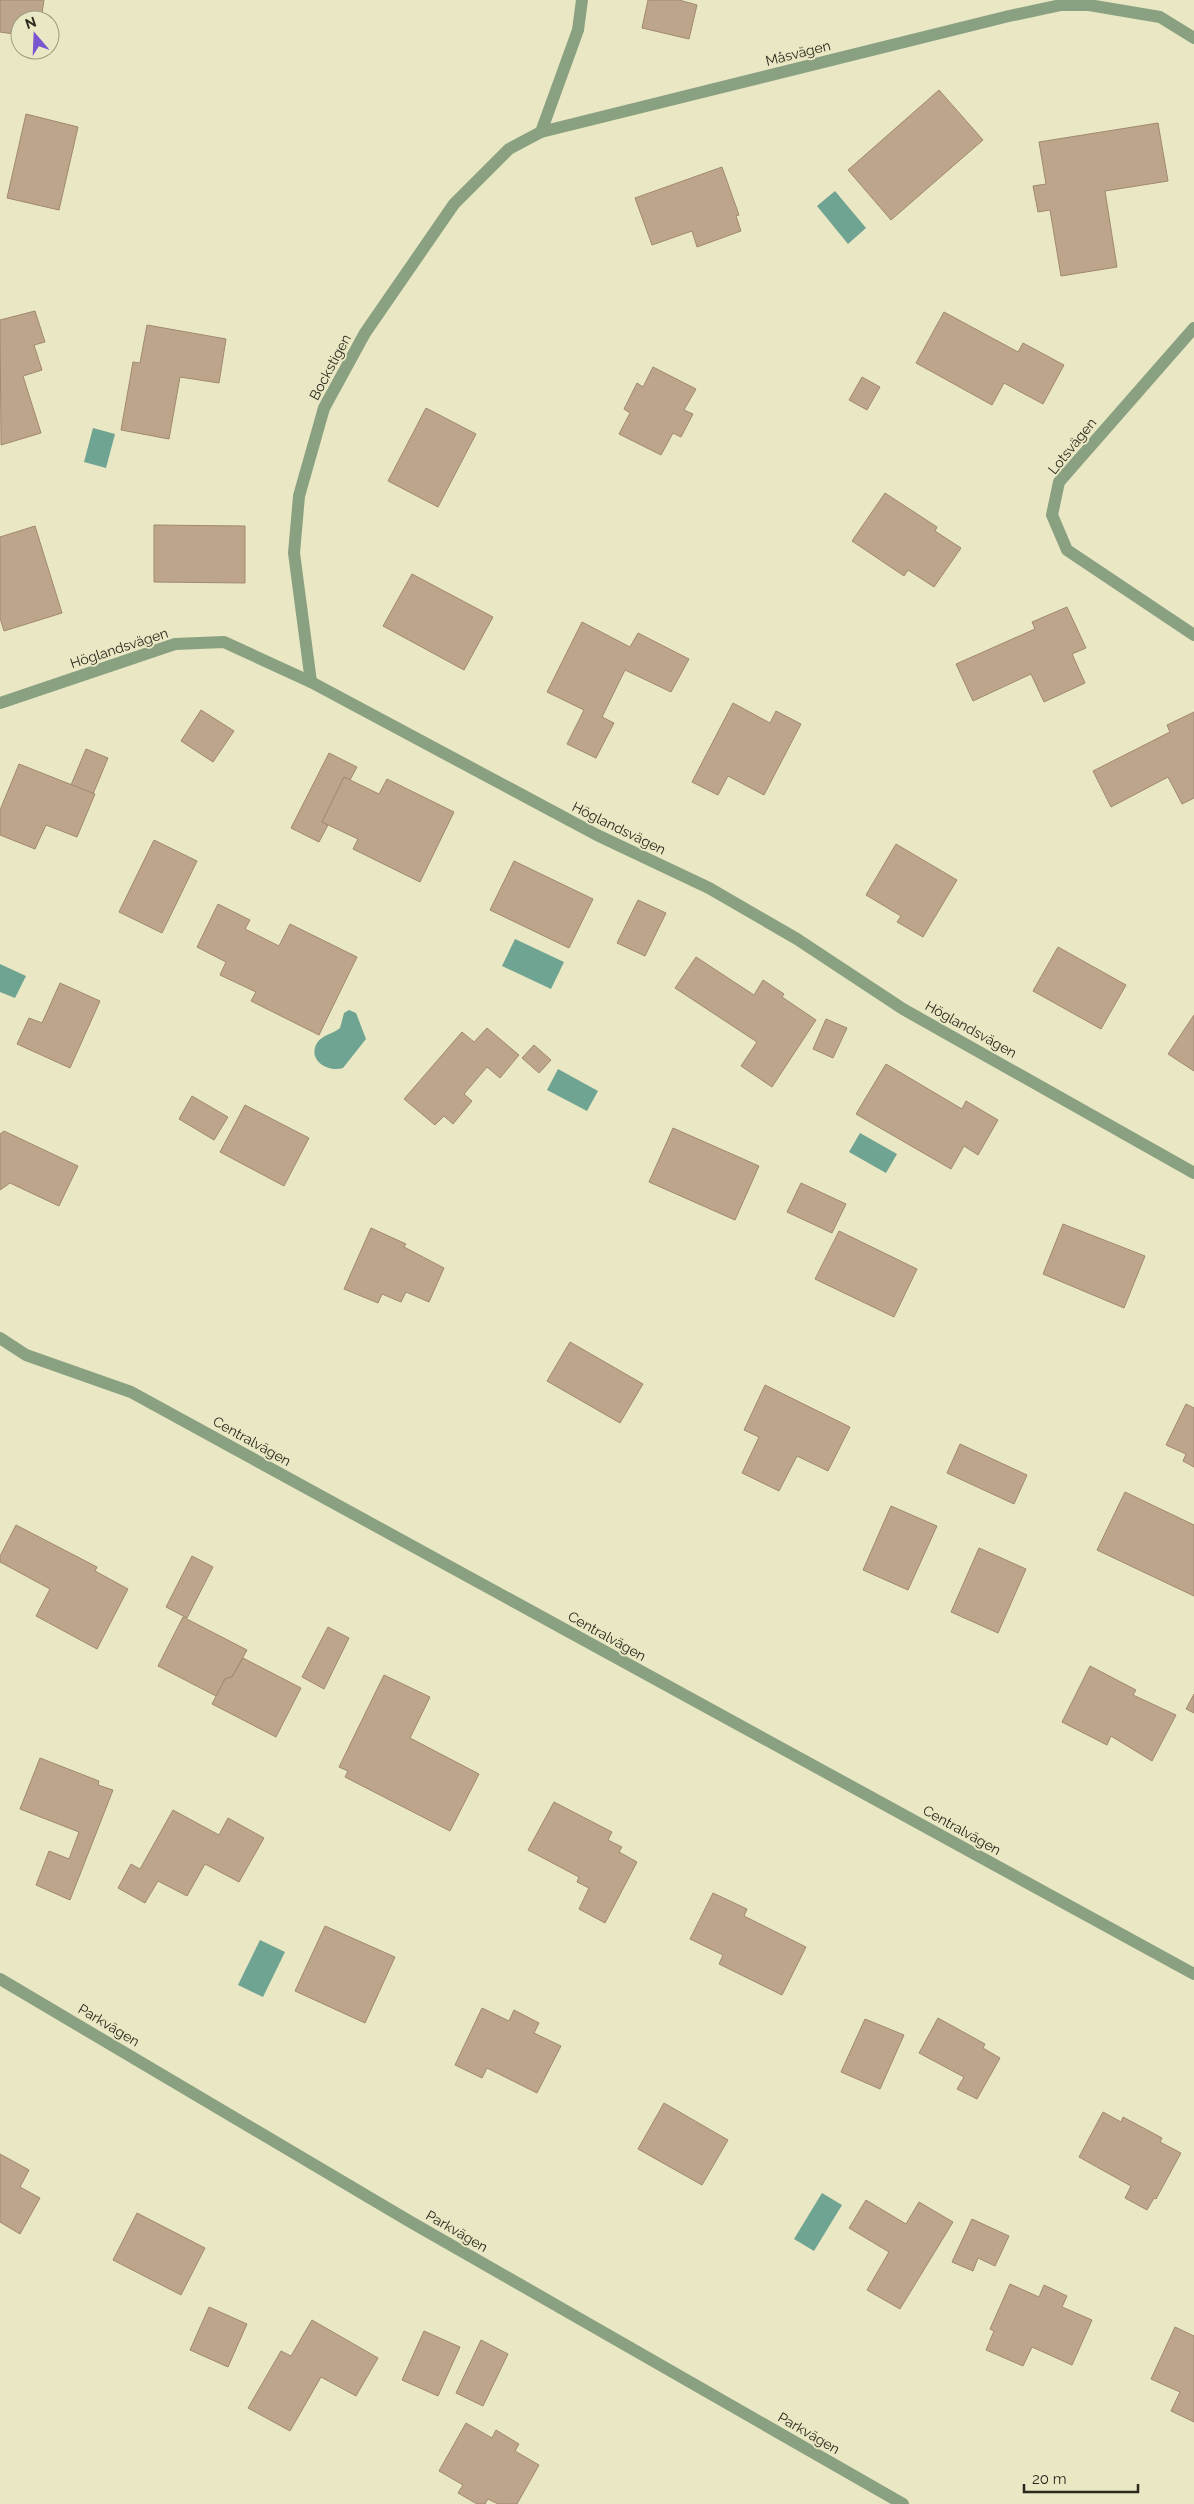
<svg xmlns="http://www.w3.org/2000/svg" width="1194" height="2504" viewBox="0 0 1194 2504" font-family="Raleway,sans-serif">
	<style>
		.water { fill: #6fa492 }
		.building { fill: #bda58b; stroke: #a0896f }
		.lines { fill: none; stroke-linecap: round; stroke-linejoin: round }
		.minor { stroke: #89a180; stroke-width: 12 }
		.labels { text-anchor: middle; dominant-baseline: central; stroke-width: 4; stroke-linejoin: round; paint-order: stroke }
		.street-label { font-size: 14px; fill: #2a291c; stroke: #eae7c4 }
	</style>
	<rect width="100%" height="100%" fill="#eae7c4"/>
	<!-- water -->
	<g class="water">
		<path d="M835,191L866,228L848,244L817,206Z"/>
		<path d="M93,428L115,434L106,468L84,462Z"/>
		<path d="M515,939L564,962L551,989L502,966Z"/>
		<path d="M0,964L26,976L15,998L0,992Z"/>
		<path d="M349,1010L356,1013L366,1039L343,1068C328,1073 307,1060 317,1043C322,1035 333,1034 340,1028L344,1013Z"/>
		<path d="M558,1069L598,1091L587,1111L547,1090Z"/>
		<path d="M860,1133L897,1154L886,1173L849,1152Z"/>
		<path d="M260,1940L285,1952L263,1997L238,1985Z"/>
		<path d="M822,2193L842,2205L814,2251L794,2239Z"/>
	</g>
	<!-- building -->
	<g class="building">
		<path d="M0,0H44L41,20H20V35L0,32Z"/>
		<path d="M648,0H679L697,5L689,39L642,28Z"/>
		<path d="M939,90L983,140L891,220L848,170Z"/>
		<path d="M26,114L78,127L59,210L7,198Z"/>
		<path d="M1158,123L1168,181L1105,191L1117,267L1061,276L1050,210L1038,212L1033,186L1046,184L1039,142Z"/>
		<path d="M722,167L739,215L736,216L741,231L697,247L692,231L652,245L635,198Z"/>
		<path d="M35,311L45,342L34,345L42,370L23,376L41,433L1,445L0,320Z"/>
		<path d="M944,312L1018,352L1023,343L1064,365L1043,404L1004,383L992,405L916,363Z"/>
		<path d="M147,325L226,339L219,383L180,377L169,439L121,430L133,362L140,363Z"/>
		<path d="M653,367L696,389L684,410L693,414L681,437L673,433L661,455L619,434L630,413L624,409L637,383L643,387Z"/>
		<path d="M862,377L880,387L867,410L849,400Z"/>
		<path d="M426,408L476,434L438,507L388,481Z"/>
		<path d="M885,493L937,527L935,531L961,548L934,587L908,570L904,576L852,541Z"/>
		<path d="M154,525L245,526V583L154,582Z"/>
		<path d="M35,526L62,613L4,631L0,618V537Z"/>
		<path d="M412,574L493,617L464,670L383,626Z"/>
		<path d="M1067,607L1086,648L1072,654L1085,683L1044,702L1031,674L973,701L956,664L1035,629L1032,622Z"/>
		<path d="M582,622L630,647L638,633L689,659L671,692L625,670L602,717L614,723L596,758L567,744L584,710L547,692Z"/>
		<path d="M733,703L770,723L776,711L801,724L764,795L728,776L718,795L692,782Z"/>
		<path d="M201,710L234,731L213,762L181,741Z"/>
		<path d="M1194,712V798L1182,804L1168,777L1111,807L1093,771L1170,732L1167,725Z"/>
		<path d="M86,749L108,758L93,794L71,785Z"/>
		<path d="M329,753L357,767L350,780L344,777L322,822L328,825L319,842L291,828Z"/>
		<path d="M19,764L95,794L77,837L46,825L35,849L0,835V810Z"/>
		<path d="M344,777L379,794L387,779L454,812L420,882L353,849L358,839L322,822Z"/>
		<path d="M154,840L197,861L162,933L119,912Z"/>
		<path d="M896,844L957,880L923,937L897,922L901,916L866,895Z"/>
		<path d="M514,861L593,899L569,948L490,910Z"/>
		<path d="M638,900L666,913L645,956L617,943Z"/>
		<path d="M218,904L250,920L245,929L279,946L290,924L357,957L319,1035L251,1001L256,992L220,975L226,962L197,947Z"/>
		<path d="M1058,947L1126,985L1101,1029L1033,991Z"/>
		<path d="M696,957L754,995L763,980L784,994L782,997L816,1020L772,1087L741,1066L757,1042L675,988Z"/>
		<path d="M60,983L100,1001L70,1068L17,1044L29,1018L42,1023Z"/>
		<path d="M1194,1015V1071L1168,1054Z"/>
		<path d="M826,1019L847,1028L833,1058L813,1049Z"/>
		<path d="M487,1028L519,1055L500,1078L487,1067L464,1094L472,1101L453,1124L444,1116L435,1125L404,1099L462,1032L474,1042Z"/>
		<path d="M534,1045L551,1060L539,1073L522,1058Z"/>
		<path d="M886,1064L962,1109L966,1101L998,1120L978,1155L964,1146L951,1169L856,1114Z"/>
		<path d="M192,1096L228,1117L214,1140L179,1119Z"/>
		<path d="M245,1105L309,1138L284,1186L220,1152Z"/>
		<path d="M673,1128L759,1166L735,1220L649,1182Z"/>
		<path d="M4,1131L78,1166L59,1206L10,1183L0,1190V1134Z"/>
		<path d="M801,1183L846,1204L832,1233L787,1212Z"/>
		<path d="M1063,1224L1145,1256L1124,1308L1043,1274Z"/>
		<path d="M371,1228L406,1244L404,1247L444,1268L429,1302L406,1292L401,1302L382,1294L378,1303L344,1289Z"/>
		<path d="M839,1231L917,1269L894,1317L815,1279Z"/>
		<path d="M570,1342L643,1384L620,1423L547,1381Z"/>
		<path d="M765,1385L850,1427L828,1471L797,1456L779,1491L742,1473L759,1437L744,1430Z"/>
		<path d="M1186,1404L1194,1408V1467L1183,1461L1186,1454L1166,1445Z"/>
		<path d="M960,1444L1027,1475L1014,1504L947,1473Z"/>
		<path d="M1125,1492L1194,1525V1596L1097,1550Z"/>
		<path d="M891,1506L937,1526L908,1590L863,1570Z"/>
		<path d="M16,1525L97,1567L95,1571L128,1589L97,1649L36,1616L50,1589L0,1562V1556Z"/>
		<path d="M979,1548L1026,1569L998,1633L951,1612Z"/>
		<path d="M192,1556L213,1567L187,1618L166,1607Z"/>
		<path d="M183,1617L247,1650L232,1677L225,1679L216,1696L158,1666Z"/>
		<path d="M328,1627L349,1638L324,1689L302,1677Z"/>
		<path d="M243,1658L301,1688L276,1737L212,1704L225,1679L232,1677Z"/>
		<path d="M1090,1666L1136,1690L1133,1695L1176,1715L1152,1761L1111,1736L1107,1745L1062,1722Z"/>
		<path d="M384,1675L430,1697L410,1738L479,1774L450,1831L345,1777L348,1771L339,1767Z"/>
		<path d="M1194,1694V1713L1186,1709Z"/>
		<path d="M40,1758L99,1781L98,1785L113,1790L70,1900L36,1885L49,1851L69,1859L79,1832L20,1809Z"/>
		<path d="M554,1802L612,1832L608,1840L622,1847L619,1852L637,1862L605,1923L579,1909L589,1888L577,1882L579,1877L528,1850Z"/>
		<path d="M173,1810L219,1835L228,1818L264,1838L239,1882L205,1864L187,1896L158,1881L145,1903L118,1888L131,1864L140,1869Z"/>
		<path d="M713,1893L747,1909L744,1916L806,1947L782,1995L719,1964L723,1955L690,1939Z"/>
		<path d="M325,1926L395,1957L365,2023L295,1991Z"/>
		<path d="M482,2008L509,2021L514,2010L539,2023L534,2033L561,2046L537,2093L487,2068L482,2078L455,2065Z"/>
		<path d="M938,2018L985,2044L983,2048L1000,2058L977,2099L957,2089L964,2077L919,2053Z"/>
		<path d="M865,2019L904,2035L880,2089L841,2072Z"/>
		<path d="M664,2103L728,2140L702,2185L638,2149Z"/>
		<path d="M1103,2112L1121,2122L1123,2117L1162,2138L1160,2142L1181,2153L1156,2199L1154,2198L1147,2210L1125,2198L1131,2186L1079,2157Z"/>
		<path d="M0,2154L29,2170L20,2187L40,2198L20,2234L0,2222Z"/>
		<path d="M866,2200L906,2224L919,2202L953,2222L900,2309L867,2290L889,2252L849,2228Z"/>
		<path d="M137,2213L205,2248L181,2295L113,2260Z"/>
		<path d="M972,2219L1009,2236L995,2266L978,2258L973,2271L952,2262Z"/>
		<path d="M1010,2284L1039,2297L1044,2285L1067,2296L1062,2307L1092,2320L1072,2365L1032,2347L1023,2366L986,2350L994,2331L990,2329Z"/>
		<path d="M209,2307L247,2324L228,2367L190,2350Z"/>
		<path d="M312,2320L378,2358L356,2396L321,2377L290,2431L248,2408L281,2351L291,2356Z"/>
		<path d="M1175,2327L1194,2336V2422L1171,2411L1180,2392L1151,2379Z"/>
		<path d="M424,2331L460,2347L438,2396L402,2380Z"/>
		<path d="M481,2340L508,2354L483,2406L456,2393Z"/>
		<path d="M466,2423L492,2438L496,2430L519,2444L515,2451L539,2465L517,2504H498L488,2499L485,2504H477L458,2493L463,2485L439,2471Z"/>
	</g>
	<g class="lines">
		<!-- minor -->
		<g class="minor">
			<path d="M582,0L578,30L541,132L1009,16L1061,5H1089L1160,17L1194,38"/>
			<path d="M1194,328L1059,482L1052,515L1067,550L1194,635"/>
			<path d="M311,682L294,553L299,496L324,408L365,333L454,204L509,149L541,132"/>
			<path d="M0,703L175,644L224,642L311,682L597,835L709,888L797,939L903,1009L1194,1173"/>
			<path d="M0,1338L26,1355L131,1392L1194,1974"/>
			<path d="M0,1979L409,2221L903,2504"/>
		</g>
	</g>
	<g class="labels">
		<!-- street labels -->
		<g class="street-label">
			<text transform="translate(798 53) rotate(-14)">Måsvägen</text>
			<text transform="translate(330 367) rotate(-62)">Bockstigen</text>
			<text transform="translate(1072 446) rotate(-51)">Lotsvägen</text>
			<text transform="translate(119 648) rotate(-18)">Höglandsvägen</text>
			<text transform="translate(619 828) rotate(26)">Höglandsvägen</text>
			<text transform="translate(971 1029) rotate(29)">Höglandsvägen</text>
			<text transform="translate(252 1441) rotate(29)">Centralvägen</text>
			<text transform="translate(607 1636) rotate(29)">Centralvägen</text>
			<text transform="translate(962 1830) rotate(29)">Centralvägen</text>
			<text transform="translate(109 2025) rotate(31)">Parkvägen</text>
			<text transform="translate(457 2231) rotate(30)">Parkvägen</text>
			<text transform="translate(809 2433) rotate(30)">Parkvägen</text>
		</g>
	</g>
	<!-- north arrow -->
	<g transform="translate(35 35) rotate(341)"><circle r="24" fill="#eae7c4" stroke="#9d9b81"/>
	<path d="M0-4L9 19L0 12L-9 19Z" fill="#7955cf"/>
	<text y="-8" font-size="14" font-weight="bold" text-anchor="middle" fill="#2a291c">N</text>
	</g>
	<!-- scale -->
	<path d="M1024 2484v8h114v-8" fill="none" stroke="#2a291c" stroke-width="2.5"/>
	<text x="1032" y="2484" font-size="15" fill="#2a291c" stroke="#eae7c4" stroke-width="4" paint-order="stroke">20 m</text>
</svg>
